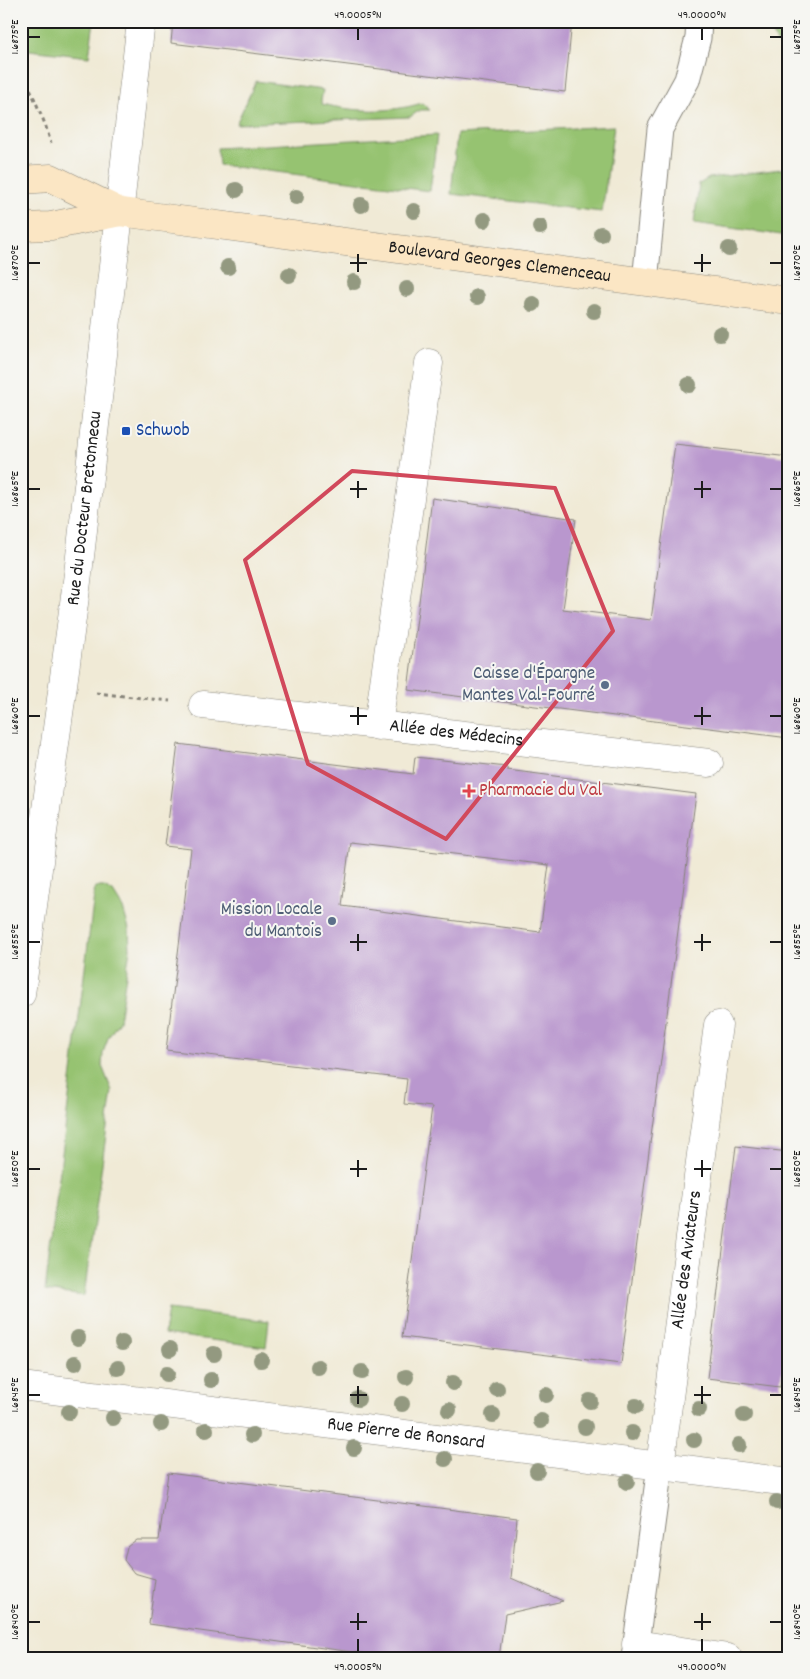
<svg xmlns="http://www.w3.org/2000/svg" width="810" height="1679" viewBox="0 0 810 1679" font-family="Dekko,sans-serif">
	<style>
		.green { fill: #96c371; stroke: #597046 }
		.building { fill: #b997ce; fill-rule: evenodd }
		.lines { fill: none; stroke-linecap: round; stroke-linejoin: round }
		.service-casing { stroke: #868379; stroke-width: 27 }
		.pedestrian-casing { stroke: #868379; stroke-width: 29 }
		.minor-casing { stroke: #868379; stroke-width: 29 }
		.secondary-casing { stroke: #868379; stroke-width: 29 }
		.path { stroke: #868379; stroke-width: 3; stroke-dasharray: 4 4; stroke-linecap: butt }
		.service { stroke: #fff; stroke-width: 25 }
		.pedestrian { stroke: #fff; stroke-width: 28 }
		.minor { stroke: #fff; stroke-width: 28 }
		.secondary { stroke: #fbe6c4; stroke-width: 28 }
		.tree { fill: #939980 }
		.marked { fill: none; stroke: #d1495b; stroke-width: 4; stroke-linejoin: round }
		.ticks { fill: none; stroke: #1c1c1c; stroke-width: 2 }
		.transit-dot { fill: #1a4fb4; stroke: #f6f6f2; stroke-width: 2 }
		.service-dot { fill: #5c6f8a; stroke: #f6f6f2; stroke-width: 2 }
		.health-dot { fill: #e0444e; stroke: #f6f6f2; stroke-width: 2 }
		.labels { text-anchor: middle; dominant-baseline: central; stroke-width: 4; stroke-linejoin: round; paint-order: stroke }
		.street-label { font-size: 19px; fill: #1c1c1c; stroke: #f6f6f2 }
		.transit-label { font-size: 19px; fill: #164399; stroke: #f6f6f2; text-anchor: start }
		.service-label { font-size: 19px; fill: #4e5e75; stroke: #f6f6f2; text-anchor: end }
		.health-label { font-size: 19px; fill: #be3a42; stroke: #f6f6f2; text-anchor: start }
		.neatline { fill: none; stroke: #1c1c1c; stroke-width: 2 }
		.ticks-label { font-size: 12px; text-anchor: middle; fill: #1c1c1c }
	</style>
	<rect width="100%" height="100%" fill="#f6f6f2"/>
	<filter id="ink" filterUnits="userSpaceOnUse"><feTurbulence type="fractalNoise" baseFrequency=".02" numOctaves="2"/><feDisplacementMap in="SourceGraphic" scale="10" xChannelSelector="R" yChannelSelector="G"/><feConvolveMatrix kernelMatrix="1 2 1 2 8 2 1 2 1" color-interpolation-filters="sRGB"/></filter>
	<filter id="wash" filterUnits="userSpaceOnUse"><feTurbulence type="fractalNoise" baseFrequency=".0096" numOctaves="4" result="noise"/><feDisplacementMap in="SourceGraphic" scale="20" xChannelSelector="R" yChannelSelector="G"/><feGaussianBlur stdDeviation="1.12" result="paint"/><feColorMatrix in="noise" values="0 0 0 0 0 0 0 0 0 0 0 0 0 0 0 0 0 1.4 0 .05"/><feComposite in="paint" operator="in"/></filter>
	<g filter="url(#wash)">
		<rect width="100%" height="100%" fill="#f0ead6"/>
		<!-- green -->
		<g class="green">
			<path d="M21,21H94L89,57L21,49Z"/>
			<path d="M762,21H784L789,29V58Z"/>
			<path d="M256,81L323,90L321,101L322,104C355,112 390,113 422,103L430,110H420L410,117L236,124Z"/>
			<path d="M614,126L602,212L451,194L457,134Z"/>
			<path d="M437,135L430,191L219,165L217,148Z"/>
			<path d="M789,168V236L694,223L699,184L709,178Z"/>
			<path d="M95,887H104L113,892L123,908L129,929L130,949L119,1021L108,1038L103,1053L102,1066L112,1091L84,1296L45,1291Z"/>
			<path d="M168,1309L269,1321L266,1347L164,1334Z"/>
		</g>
		<g id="blocks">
			<!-- building -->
			<g class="building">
				<path d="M173,21H572L565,92L171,43Z"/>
				<path d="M675,444L789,457V738L408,690L432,498L576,519L563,609L651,620Z"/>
				<path d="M178,744L413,774L415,757L507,767V770L696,794L621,1364L402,1337L432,1107L404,1104L407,1079L166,1050L191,849L165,846ZM350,842L549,865L540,932L342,906Z"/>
				<path d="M736,1146L789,1152V1312L780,1387L707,1378Z"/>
				<path d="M168,1473L517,1518L511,1578L563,1601L505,1614L499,1658H396L149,1624L155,1579L134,1573L124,1560L127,1547L136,1540H159Z"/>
			</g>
		</g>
	</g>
	<g filter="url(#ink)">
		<use href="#blocks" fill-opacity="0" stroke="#868379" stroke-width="1"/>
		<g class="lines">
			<!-- service casing -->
			<g class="service-casing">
				<g id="service">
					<path d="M645,282L660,129L687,80L698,38L699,21"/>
					<path d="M634,1658L660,1466"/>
				</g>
			</g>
			<!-- pedestrian casing -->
			<g class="pedestrian-casing">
				<g id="pedestrian">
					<path id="s1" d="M203,705L709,763"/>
					<path id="s2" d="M660,1466L718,1025"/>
					<path d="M636,1644L728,1658"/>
				</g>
			</g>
			<!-- minor casing -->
			<g class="minor-casing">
				<g id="minor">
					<path d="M378,726L429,363"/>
					<path id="s3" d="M21,994L78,574L141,21"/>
					<path id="s4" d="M21,1386L789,1482"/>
				</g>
			</g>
			<!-- secondary casing -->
			<g class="secondary-casing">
				<g id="secondary">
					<path id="s5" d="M21,180L51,178L120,212L789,301"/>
					<path d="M21,227L51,226L120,212"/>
				</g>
			</g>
			<!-- path -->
			<g class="path">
				<path d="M21,67L45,124L51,143"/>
				<path d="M96,693L170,701"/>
			</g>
			<!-- service -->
			<use href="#service" class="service"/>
			<!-- pedestrian -->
			<use href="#pedestrian" class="pedestrian"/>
			<!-- minor -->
			<use href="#minor" class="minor"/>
			<!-- secondary -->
			<use href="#secondary" class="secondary"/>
		</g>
		<!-- trees -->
		<g class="tree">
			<circle cx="236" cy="190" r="8"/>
			<circle cx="296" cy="197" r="8"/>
			<circle cx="361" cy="205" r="8"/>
			<circle cx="414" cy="211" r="8"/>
			<circle cx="484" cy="220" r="8"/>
			<circle cx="540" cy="227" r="8"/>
			<circle cx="601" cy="234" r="8"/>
			<circle cx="729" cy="249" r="8"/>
			<circle cx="228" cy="267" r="8"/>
			<circle cx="289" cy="275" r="8"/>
			<circle cx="354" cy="282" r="8"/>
			<circle cx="407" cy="289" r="8"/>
			<circle cx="477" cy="297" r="8"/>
			<circle cx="533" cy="304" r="8"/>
			<circle cx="594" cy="311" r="8"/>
			<circle cx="720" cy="334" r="8"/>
			<circle cx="689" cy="385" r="8"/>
			<circle cx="78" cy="1338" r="8"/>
			<circle cx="122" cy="1343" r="8"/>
			<circle cx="170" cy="1349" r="8"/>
			<circle cx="214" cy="1354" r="8"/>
			<circle cx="261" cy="1360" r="8"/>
			<circle cx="75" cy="1363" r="8"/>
			<circle cx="318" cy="1367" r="8"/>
			<circle cx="118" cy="1368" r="8"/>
			<circle cx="362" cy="1372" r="8"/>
			<circle cx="167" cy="1374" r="8"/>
			<circle cx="406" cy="1377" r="8"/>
			<circle cx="211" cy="1380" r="8"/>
			<circle cx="453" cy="1383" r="8"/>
			<circle cx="497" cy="1389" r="8"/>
			<circle cx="546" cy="1395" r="8"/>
			<circle cx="358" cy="1399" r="8"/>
			<circle cx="590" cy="1401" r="8"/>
			<circle cx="402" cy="1404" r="8"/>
			<circle cx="636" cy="1406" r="8"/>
			<circle cx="699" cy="1409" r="8"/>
			<circle cx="449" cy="1410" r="8"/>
			<circle cx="69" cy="1412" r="8"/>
			<circle cx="493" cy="1415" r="8"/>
			<circle cx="744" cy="1415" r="8"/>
			<circle cx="113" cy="1418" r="8"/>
			<circle cx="541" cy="1421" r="8"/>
			<circle cx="161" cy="1424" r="8"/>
			<circle cx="585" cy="1427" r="8"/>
			<circle cx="206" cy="1430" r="8"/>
			<circle cx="632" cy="1433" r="8"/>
			<circle cx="252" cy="1435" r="8"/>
			<circle cx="694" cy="1440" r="8"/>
			<circle cx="739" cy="1445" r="8"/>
			<circle cx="354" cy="1448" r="8"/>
			<circle cx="445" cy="1459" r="8"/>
			<circle cx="537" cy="1471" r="8"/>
			<circle cx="627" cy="1482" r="8"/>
			<circle cx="777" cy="1502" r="8"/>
		</g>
	</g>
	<!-- marked area -->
	<path class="marked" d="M352,471L555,488L613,631L446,839L308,764L245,560Z"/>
	<!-- ticks -->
	<path class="ticks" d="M358,28V40M702,28V40M28,37H40M770,37H782M358,254V272M702,254V272M28,263H40M350,263H367M694,263H711M770,263H782M358,481V498M702,481V498M28,489H40M350,489H367M694,489H711M770,489H782M358,707V725M702,707V725M28,716H40M350,716H367M694,716H711M770,716H782M358,934V951M702,934V951M28,942H40M350,942H367M694,942H711M770,942H782M358,1160V1177M702,1160V1177M28,1169H40M350,1169H367M694,1169H711M770,1169H782M358,1386V1404M702,1386V1404M28,1395H40M350,1395H367M694,1395H711M770,1395H782M358,1613V1630M702,1613V1630M28,1622H40M350,1622H367M694,1622H711M770,1622H782M358,1639V1652M702,1639V1652"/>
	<!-- markers -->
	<rect class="transit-dot" x="121" y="426" width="10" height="10" rx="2.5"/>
	<g class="service-dot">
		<circle cx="605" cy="685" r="5"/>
		<circle cx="332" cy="921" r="5"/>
	</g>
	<path class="health-dot" d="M466.5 783.5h5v5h5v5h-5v5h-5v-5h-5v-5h5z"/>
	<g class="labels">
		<!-- street labels -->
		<g class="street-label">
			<text stroke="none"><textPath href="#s5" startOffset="490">Boulevard Georges Clemenceau</textPath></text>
			<text stroke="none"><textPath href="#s3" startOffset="490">Rue du Docteur Bretonneau</textPath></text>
			<text stroke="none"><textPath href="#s1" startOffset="255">Allée des Médecins</textPath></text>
			<text stroke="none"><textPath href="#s2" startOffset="208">Allée des Aviateurs</textPath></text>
			<text stroke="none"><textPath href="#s4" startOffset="388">Rue Pierre de Ronsard</textPath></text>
		</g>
		<!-- transit labels -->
		<g class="transit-label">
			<text x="136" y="431">Schwob</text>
		</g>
		<!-- service labels -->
		<g class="service-label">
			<text x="595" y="674">Caisse d'Épargne<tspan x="595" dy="22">Mantes Val-Fourré</tspan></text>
			<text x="322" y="910">Mission Locale<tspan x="322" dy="22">du Mantois</tspan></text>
		</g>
		<!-- health labels -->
		<g class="health-label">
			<text x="479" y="791">Pharmacie du Val</text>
		</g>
	</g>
	<!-- margin -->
	<rect width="810" height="1679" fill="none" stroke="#f6f6f2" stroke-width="55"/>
	<rect x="28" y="28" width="754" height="1624" class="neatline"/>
	<g class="ticks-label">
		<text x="358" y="18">49.0005°N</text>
		<text x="702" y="18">49.0000°N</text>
		<text transform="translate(796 37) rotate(-90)" y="4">1.6875°E</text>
		<text transform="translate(14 37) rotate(-90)" y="4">1.6875°E</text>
		<text transform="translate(796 263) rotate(-90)" y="4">1.6870°E</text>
		<text transform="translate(14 263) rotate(-90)" y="4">1.6870°E</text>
		<text transform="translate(796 489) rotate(-90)" y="4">1.6865°E</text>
		<text transform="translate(14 489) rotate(-90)" y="4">1.6865°E</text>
		<text transform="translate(796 716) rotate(-90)" y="4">1.6860°E</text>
		<text transform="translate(14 716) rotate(-90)" y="4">1.6860°E</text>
		<text transform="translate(796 942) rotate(-90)" y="4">1.6855°E</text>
		<text transform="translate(14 942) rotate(-90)" y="4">1.6855°E</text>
		<text transform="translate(796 1169) rotate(-90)" y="4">1.6850°E</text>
		<text transform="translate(14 1169) rotate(-90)" y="4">1.6850°E</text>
		<text transform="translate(14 1395) rotate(-90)" y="4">1.6845°E</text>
		<text transform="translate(796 1395) rotate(-90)" y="4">1.6845°E</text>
		<text transform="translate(14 1622) rotate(-90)" y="4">1.6840°E</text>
		<text transform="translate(796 1622) rotate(-90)" y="4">1.6840°E</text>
		<text x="358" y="1670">49.0005°N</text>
		<text x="702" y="1670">49.0000°N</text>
	</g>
</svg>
